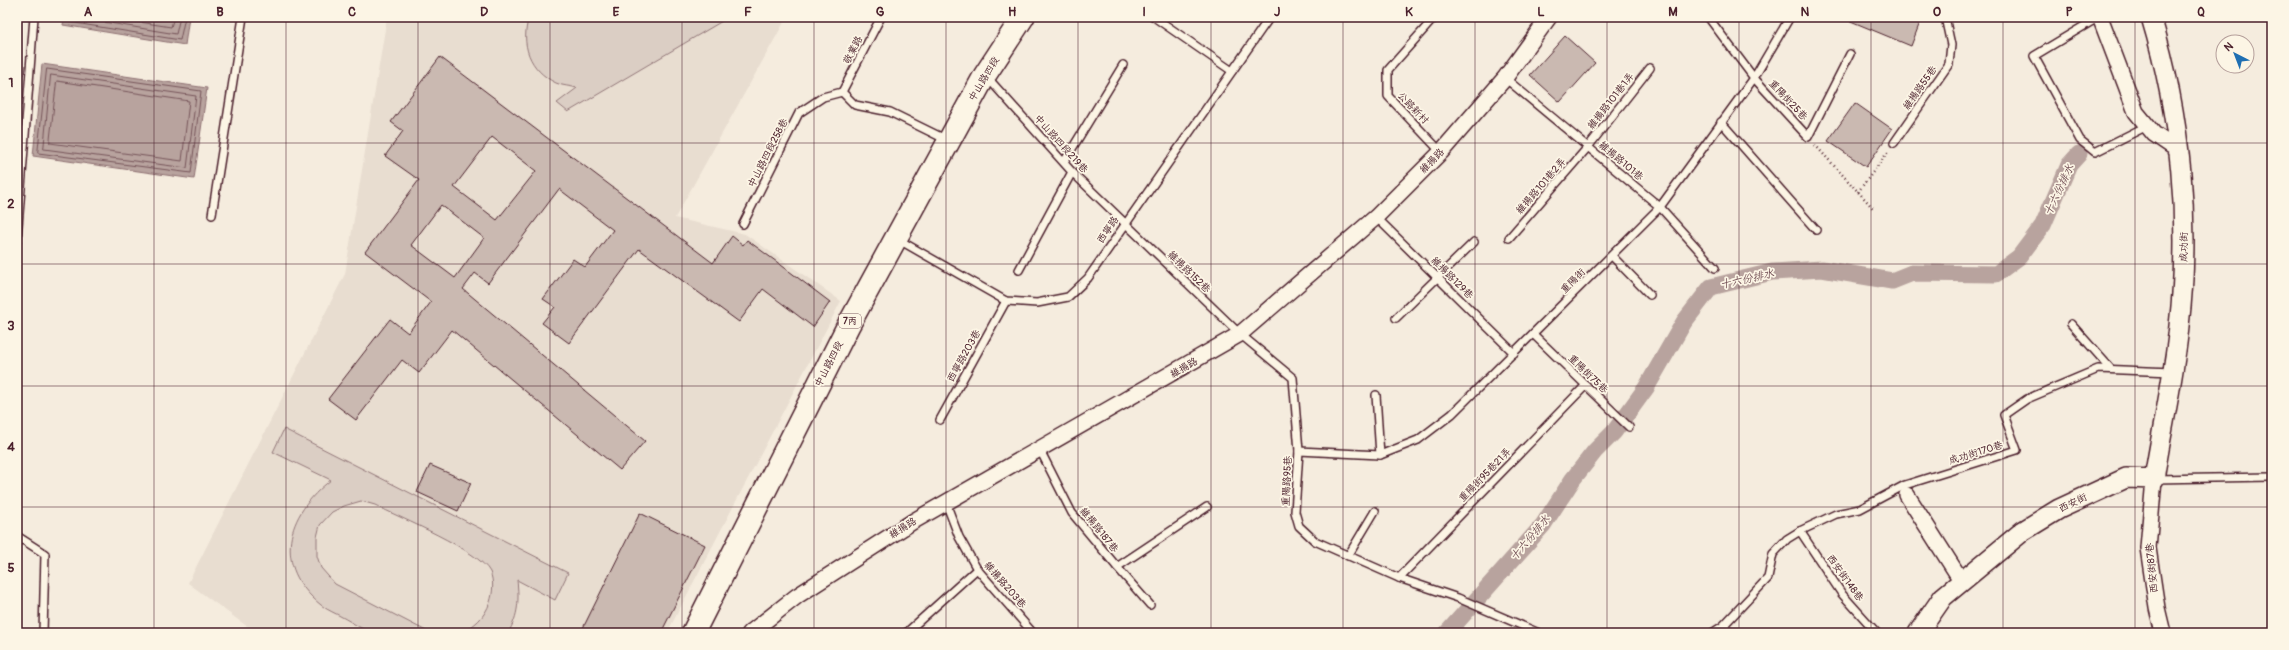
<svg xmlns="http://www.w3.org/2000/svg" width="2289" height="650" viewBox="0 0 2289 650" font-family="Pangolin,'LXGW WenKai TC',sans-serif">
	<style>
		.built { fill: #e8ddd0 }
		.green { fill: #dbcec4; stroke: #927678 }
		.water { fill: #b8a39e; stroke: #8c6e70 }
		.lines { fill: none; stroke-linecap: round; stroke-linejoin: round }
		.shore { stroke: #765459; stroke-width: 1 }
		.canal { stroke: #b8a39e; stroke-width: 17 }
		.building { fill: #cab9b1; stroke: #4a1f2b; fill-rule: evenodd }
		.service-casing { stroke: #4a1f2b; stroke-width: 10 }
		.minor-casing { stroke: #4a1f2b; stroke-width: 18 }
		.tertiary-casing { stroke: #4a1f2b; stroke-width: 22 }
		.primary-casing { stroke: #4a1f2b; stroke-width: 25 }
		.path { stroke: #4a1f2b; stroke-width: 2.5; stroke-dasharray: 1 3; stroke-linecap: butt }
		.service { stroke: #fcf5e5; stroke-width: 7 }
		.minor { stroke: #fcf5e5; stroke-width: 15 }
		.tertiary { stroke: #fcf5e5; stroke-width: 19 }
		.primary { stroke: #fcf5e5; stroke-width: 22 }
		.grid { fill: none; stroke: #4a1f2b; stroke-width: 1; stroke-opacity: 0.55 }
		.labels { text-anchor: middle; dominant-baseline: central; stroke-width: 3.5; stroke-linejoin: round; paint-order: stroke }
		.shield { fill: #fcf5e5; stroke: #7f5f63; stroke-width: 1 }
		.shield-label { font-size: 9px; font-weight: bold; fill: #4a1f2b }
		.street-label { font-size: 10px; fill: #4a1f2b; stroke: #fcf5e5 }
		.water-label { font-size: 11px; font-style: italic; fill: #704d53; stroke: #fcf5e5 }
		.neatline { fill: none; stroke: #4a1f2b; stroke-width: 1.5 }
		.grid-label { font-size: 13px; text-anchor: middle; font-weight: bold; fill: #4a1f2b }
	</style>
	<rect width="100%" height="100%" fill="#f5ecde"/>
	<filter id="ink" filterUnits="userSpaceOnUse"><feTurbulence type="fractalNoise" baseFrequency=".025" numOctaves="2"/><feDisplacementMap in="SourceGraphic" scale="8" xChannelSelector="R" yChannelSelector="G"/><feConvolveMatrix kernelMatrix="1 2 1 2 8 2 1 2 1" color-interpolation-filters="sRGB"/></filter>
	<g filter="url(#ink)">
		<!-- built -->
		<path class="built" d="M387,17H787L675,218L745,234L841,301L667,633H256L188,583L345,274Z"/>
		<!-- green -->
		<g class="green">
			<path d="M529,17H729L568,112L557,103L577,88C571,86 562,86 556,83C529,70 520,44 529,17Z"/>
			<path d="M284,429L568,573L555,600L517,580C519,599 519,615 508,633H459C474,627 485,617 490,602C493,593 494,581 490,572C479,550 400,518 375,505L361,501L344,506L332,512L320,525L317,537V556L321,568L335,584L430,633C412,633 393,635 375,633C365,632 352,622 342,617C335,613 327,610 321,605C272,566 286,514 331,480L273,452Z"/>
		</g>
		<!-- water -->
		<g class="water">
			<path d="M64,17H189L185,45L63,25Z"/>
			<path d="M42,64L207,88L194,179L33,156Z"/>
		</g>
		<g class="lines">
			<!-- shore -->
			<g class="shore">
				<path d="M68,17L69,22L180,40L185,17"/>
				<path d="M73,17L176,34L180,17"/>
				<path d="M108,17L171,27L174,17"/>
				<path d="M47,69L201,91L191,173L38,153Z"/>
				<path d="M51,75L196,96L187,168L44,149Z"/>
				<path d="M57,81L189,101L182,161L50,143Z"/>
			</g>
			<!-- canal -->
			<path class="canal" d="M1447,633L1543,525L1573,479L1595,451L1614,432L1646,388L1684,322L1711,287L1772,272L1822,269L1892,281L1912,273L1996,274L2019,257L2043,225L2069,165L2079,154"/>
		</g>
		<!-- building -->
		<g class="building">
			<path d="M1841,17H1922L1911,46Z"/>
			<path d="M1565,36L1595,63L1560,102L1530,75Z"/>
			<path d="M440,57L713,263L732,236L743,245L747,240L781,265L830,302L813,327L763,289L739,322L639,249L569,343L542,323L555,307L543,299L573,259L585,267L613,230L559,189L488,283L475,273L463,289L645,441L620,470L452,330L419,373L402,360L356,420L328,399L390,319L408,333L431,302L365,252L419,180L385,156L403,131L391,122ZM492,137L536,171L497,220L454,187ZM441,205L484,238L455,278L411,245Z"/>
			<path d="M1855,103L1892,129L1866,167L1828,141Z"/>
			<path d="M430,465L471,483L458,511L417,492Z"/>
			<path d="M640,513L705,545L661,633H593L583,628Z"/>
		</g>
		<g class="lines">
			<!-- service casing -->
			<g class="service-casing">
				<g id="service">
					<path d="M1154,17L1232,71"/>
					<path d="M1435,17L1388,70V96L1441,152"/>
					<path d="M1708,17L1754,78L1808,137L1850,54"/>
					<path d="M2099,17L2034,56L2080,140L2095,152L2147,126"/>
					<path d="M987,77L1072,172L1240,334L1293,378L1299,451L1295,512L1299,526L1315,541L1399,578L1458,598L1539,633"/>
					<path d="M1505,78L1660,207L1715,268"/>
					<path d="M842,92L855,105L890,112L947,140"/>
					<path d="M842,92L881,17"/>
					<path d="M1721,122L1816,230"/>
					<path d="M1894,143L1949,64L1951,45L1945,17"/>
					<path d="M1064,162L1123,65"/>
					<path d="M212,215L243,17"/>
					<path d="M1376,217L1514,353"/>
					<path d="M743,224L799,113L823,97L842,92"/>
					<path d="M1509,238L1588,147L1650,68"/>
					<path d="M17,240L34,17"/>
					<path d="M899,240L1006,301L1037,303L1068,297L1088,278L1270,17"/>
					<path d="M1612,256L1650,295"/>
					<path d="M1019,270L1072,172"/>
					<path d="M1396,318L1474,242"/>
					<path d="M2071,324L2111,369"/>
					<path d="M1533,334L1629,427"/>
					<path d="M1376,395L1380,455"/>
					<path d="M940,420L1006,301"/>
					<path d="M1040,450L1072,513L1117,567L1207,507"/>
					<path d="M1299,451L1380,455L1418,440L1452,414L1660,207L1754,78L1790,17"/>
					<path d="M2154,479L2272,477"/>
					<path d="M946,503L959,537L977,569L1033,633"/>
					<path d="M1800,531L1842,594L1877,633"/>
					<path d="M17,536L45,554L43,633"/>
					<path d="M1348,556L1375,511"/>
					<path d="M1117,567L1150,605"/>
					<path d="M1399,578L1586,385"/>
					<path d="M1723,626L1731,633"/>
					<path d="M906,633L977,569"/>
					<path d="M1712,633L1723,626L1768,578L1773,554L1787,539L1800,531L1836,514L1860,509L1905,485L2017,450L2004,415L2027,399L2098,369L2172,372"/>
				</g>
			</g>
			<!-- minor casing -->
			<g class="minor-casing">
				<g id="minor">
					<path d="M2100,17L2136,112L2154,134L2179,151"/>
					<path d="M2154,479L2148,548L2157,608L2163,633"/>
					<path d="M1907,495L1961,580"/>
					<path d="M750,633L797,596L912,522L1240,334L1376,217L1441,152L1505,78L1549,17"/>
				</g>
			</g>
			<!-- tertiary casing -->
			<g class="tertiary-casing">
				<path id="tertiary" d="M1918,633L1943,597L2023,531L2059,509L2126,478L2154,479C2162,428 2174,377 2179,326C2191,223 2181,116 2151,17"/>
			</g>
			<!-- primary casing -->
			<g class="primary-casing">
				<path id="primary" d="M693,633L848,326L985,75L1023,17"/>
			</g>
			<!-- path -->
			<g class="path">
				<path d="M1815,145L1873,208"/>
				<path d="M1858,192L1888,152"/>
			</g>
			<!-- service -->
			<use href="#service" class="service"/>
			<!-- minor -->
			<use href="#minor" class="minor"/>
			<!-- tertiary -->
			<use href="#tertiary" class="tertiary"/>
			<!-- primary -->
			<use href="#primary" class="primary"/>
		</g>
	</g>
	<!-- grid -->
	<path class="grid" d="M154,17V633M286,17V633M418,17V633M550,17V633M682,17V633M814,17V633M946,17V633M1078,17V633M1211,17V633M1343,17V633M1475,17V633M1607,17V633M1739,17V633M1871,17V633M2003,17V633M2135,17V633M17,143H2272M17,264H2272M17,386H2272M17,507H2272"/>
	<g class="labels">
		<!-- shield labels -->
		<rect class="shield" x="839" y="314" width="22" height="14" rx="3"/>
		<g class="shield-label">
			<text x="850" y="321">7丙</text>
		</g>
		<!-- street labels -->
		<g class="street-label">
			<text transform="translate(853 50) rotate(-63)">敬業路</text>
			<text transform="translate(984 79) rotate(-59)">中山路四段</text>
			<text transform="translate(1920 88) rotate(-55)">維揚路55巷</text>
			<text transform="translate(1788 100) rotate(47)">重陽街25巷</text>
			<text transform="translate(1611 101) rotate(-52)">維揚路101巷1弄</text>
			<text transform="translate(1413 108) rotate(46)">公路新村</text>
			<text transform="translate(1061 144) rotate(48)">中山路四段219巷</text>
			<text transform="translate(768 153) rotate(-63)">中山路四段258巷</text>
			<text transform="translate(1432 161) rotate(-46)">維揚路</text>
			<text transform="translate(1621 161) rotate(40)">維揚路101巷</text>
			<text transform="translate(1541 186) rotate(-49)">維揚路101巷2弄</text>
			<text transform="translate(1108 230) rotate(-56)">西寧路</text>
			<text transform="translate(2184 247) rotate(-89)">成功街</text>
			<text transform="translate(1189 272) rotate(44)">維揚路152巷</text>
			<text transform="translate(1452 278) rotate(45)">維揚路129巷</text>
			<text transform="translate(1573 281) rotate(-45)">重陽街</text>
			<text transform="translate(964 356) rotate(-61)">西寧路203巷</text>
			<text transform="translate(829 364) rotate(-63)">中山路四段</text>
			<text transform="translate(1184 368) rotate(-30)">維揚路</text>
			<text transform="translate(1588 374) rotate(44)">重陽街75巷</text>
			<text transform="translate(1976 453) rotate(-17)">成功街170巷</text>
			<text transform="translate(1485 475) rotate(-46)">重陽街95巷21弄</text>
			<text transform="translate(1287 481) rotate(-87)">重陽路95巷</text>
			<text transform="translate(2073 503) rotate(-26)">西安街</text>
			<text transform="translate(903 528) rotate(-32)">維揚路</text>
			<text transform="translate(1099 530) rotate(51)">維揚路187巷</text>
			<text transform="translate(2152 568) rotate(-96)">西安街87巷</text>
			<text transform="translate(1845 578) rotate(54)">西安街148巷</text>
			<text transform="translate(1005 585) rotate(49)">維揚路203巷</text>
		</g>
		<!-- water labels -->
		<g class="water-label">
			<text transform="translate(2059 190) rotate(-65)">十六份排水</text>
			<text transform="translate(1747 279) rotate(-13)">十六份排水</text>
			<text transform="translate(1530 538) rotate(-50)">十六份排水</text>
		</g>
	</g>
	<!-- margin -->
	<rect width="2289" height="650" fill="none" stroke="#fcf5e5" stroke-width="44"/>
	<!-- north arrow -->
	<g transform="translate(2235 54) rotate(318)"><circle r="19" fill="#fcf5e5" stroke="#b59f9b"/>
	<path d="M0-3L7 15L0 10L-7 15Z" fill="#1f6fb2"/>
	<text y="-6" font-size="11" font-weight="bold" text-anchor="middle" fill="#4a1f2b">N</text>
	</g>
	<rect x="22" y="22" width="2245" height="606" class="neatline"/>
	<g class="grid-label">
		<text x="88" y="16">A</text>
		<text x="220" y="16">B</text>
		<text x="352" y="16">C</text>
		<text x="484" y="16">D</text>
		<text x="616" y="16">E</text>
		<text x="748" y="16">F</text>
		<text x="880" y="16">G</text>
		<text x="1012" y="16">H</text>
		<text x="1144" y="16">I</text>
		<text x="1277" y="16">J</text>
		<text x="1409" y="16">K</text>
		<text x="1541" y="16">L</text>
		<text x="1673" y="16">M</text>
		<text x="1805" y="16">N</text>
		<text x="1937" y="16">O</text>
		<text x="2069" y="16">P</text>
		<text x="2201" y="16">Q</text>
		<text x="11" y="87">1</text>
		<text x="11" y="208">2</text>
		<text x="11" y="330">3</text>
		<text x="11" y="451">4</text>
		<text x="11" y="572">5</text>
	</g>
</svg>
